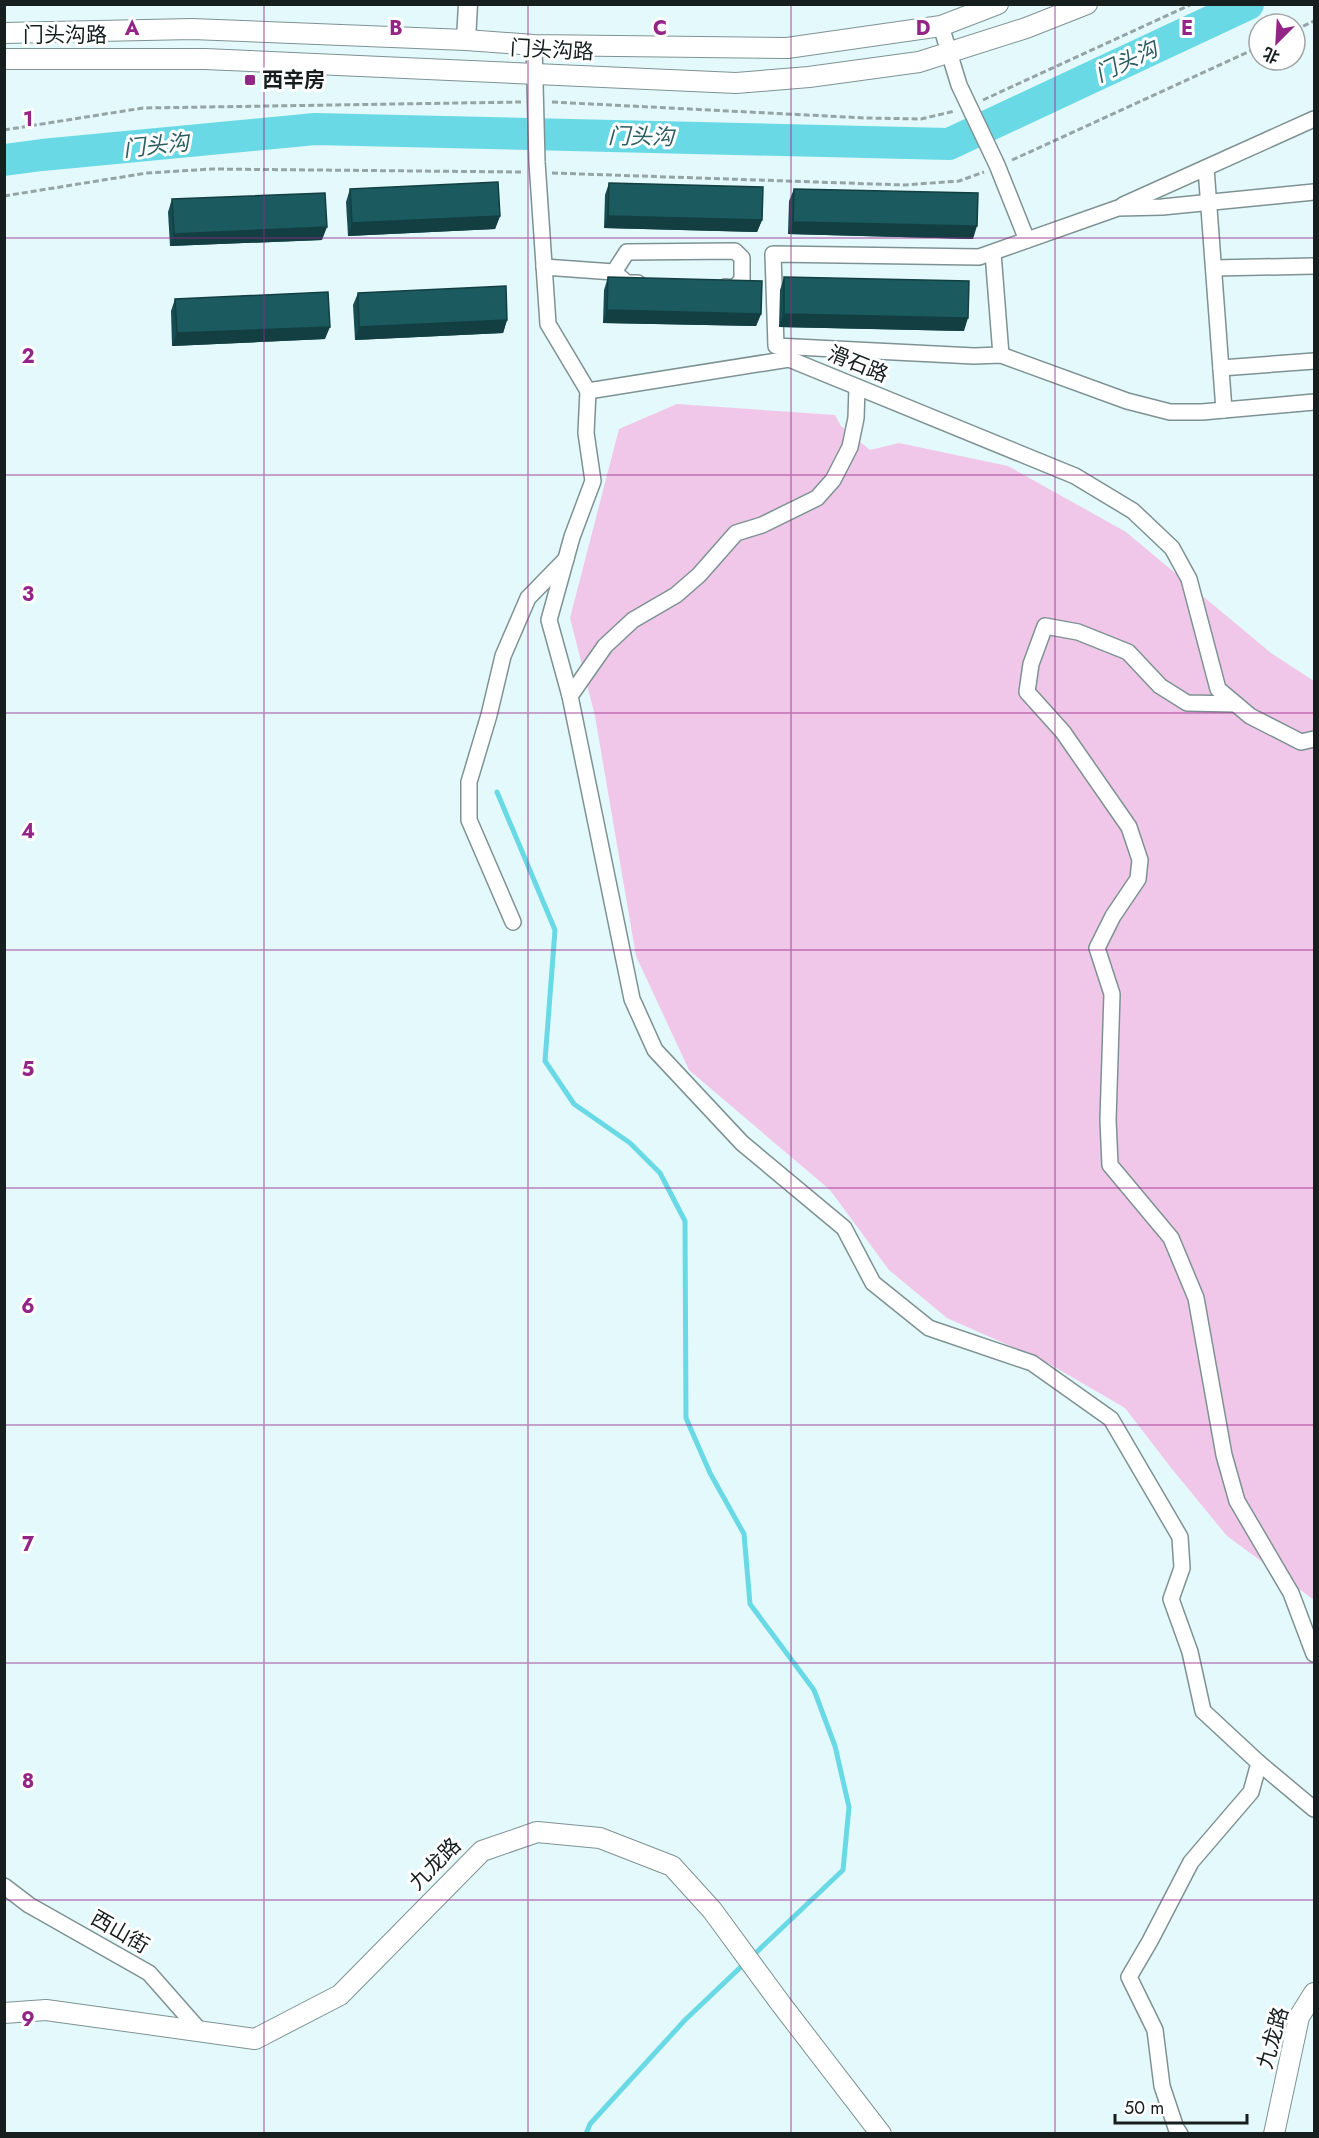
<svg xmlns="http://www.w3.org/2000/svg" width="1319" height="2138" viewBox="0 0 1319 2138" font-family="Jost,'Noto Sans SC',sans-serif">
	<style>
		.green { fill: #f1c7e9 }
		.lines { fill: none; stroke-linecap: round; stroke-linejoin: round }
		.stream { stroke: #69dae5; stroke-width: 5 }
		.river { stroke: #69dae5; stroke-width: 32 }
		.minor-casing { stroke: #7e9293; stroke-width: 18 }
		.tertiary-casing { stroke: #7e9293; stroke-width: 21 }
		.secondary-casing { stroke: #7e9293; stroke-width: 22 }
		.path { stroke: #95a5a6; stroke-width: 3; stroke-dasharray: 6 3; stroke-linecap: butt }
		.minor { stroke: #fff; stroke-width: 15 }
		.tertiary { stroke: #fff; stroke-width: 18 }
		.secondary { stroke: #fff; stroke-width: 20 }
		.wall { fill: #174d52 }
		.shaded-wall { fill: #133f42 }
		.building { fill: #1b5a5f; stroke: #133f42; stroke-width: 1.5 }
		.grid { fill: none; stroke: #932586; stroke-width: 1.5; stroke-opacity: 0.55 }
		.poi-dot { fill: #932586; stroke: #fff; stroke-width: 2 }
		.labels { text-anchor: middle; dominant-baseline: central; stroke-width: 6; stroke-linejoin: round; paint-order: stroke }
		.street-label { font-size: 21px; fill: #161e1e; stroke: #fff }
		.poi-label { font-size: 21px; font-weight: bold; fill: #161e1e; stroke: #fff; text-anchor: start }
		.water-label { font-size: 22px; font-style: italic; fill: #2d5e62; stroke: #fff }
		.grid-label { font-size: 20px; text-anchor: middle; font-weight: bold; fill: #932586; stroke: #fff; stroke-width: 6; stroke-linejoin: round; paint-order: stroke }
	</style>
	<rect width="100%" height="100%" fill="#e4f9fb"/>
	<!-- green -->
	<path class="green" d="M677,404L835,415L841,426L870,450L899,443L1008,466L1126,532L1271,653L1314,681V1600L1227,1536L1172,1469L1125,1408L1046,1362L947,1318L889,1270L830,1190L689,1070L636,956L595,716L570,618L619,429Z"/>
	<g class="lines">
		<!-- stream -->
		<path class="stream" d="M497,792L555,930L545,1061L574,1104L630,1143L660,1173L685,1221L686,1418L710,1473L744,1534L750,1604L814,1690L835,1746L849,1807L843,1870L685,2020L590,2124L586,2134"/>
		<!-- river -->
		<path class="river" d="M4,160L42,155L315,129L949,144L1248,4"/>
		<!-- minor casing -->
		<g class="minor-casing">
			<g id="minor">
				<path d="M941,26L959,85L997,165L1027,240"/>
				<path d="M534,45L537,162L548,324L588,391L789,359L1075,476L1133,511L1172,548L1189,579L1218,689L1250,716L1301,742L1314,739"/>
				<path d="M1206,168L1224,410"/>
				<path d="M1314,192L1162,207L1118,208L979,257L773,254L776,346L974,356L1001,355L1127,401L1170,412H1202L1314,402"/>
				<path d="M1123,205L1314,119"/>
				<path d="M993,253L1001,355"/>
				<path d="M544,267L614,272L627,283H638"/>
				<path d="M1214,268L1314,266"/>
				<path d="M614,272L627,252L735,251L742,258V280L734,288L725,287"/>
				<path d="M1221,368L1314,361"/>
				<path d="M857,387L856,418L850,447L833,480L817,498L762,525L736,533L699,575L676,595L633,620L605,646L570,696L632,999L655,1050L742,1143L844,1228L873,1283L929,1328L1032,1363L1111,1419L1180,1537L1182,1568L1171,1599L1190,1652L1203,1711L1259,1763L1251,1792L1191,1862L1150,1941L1129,1977L1155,2030L1162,2086L1176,2128L1180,2134"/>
				<path d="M570,696L549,620L572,537L593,481L586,433L588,391"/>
				<path d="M1235,704L1187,703L1160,686L1128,652L1078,632L1045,626L1031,664L1027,692L1063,732L1129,827L1140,860L1138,879L1113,916L1097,948L1112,994L1108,1120L1110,1165L1171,1238L1196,1298L1224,1455L1237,1501L1291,1593L1314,1654"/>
				<path d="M513,922L469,820V782L489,715L503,656L528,598L566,559"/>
				<path d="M1259,1763L1314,1809"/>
				<path d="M4,1886L29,1905L149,1973L201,2032"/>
			</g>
		</g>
		<!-- tertiary casing -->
		<g class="tertiary-casing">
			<path id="tertiary" d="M466,40L468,4"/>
		</g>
		<!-- secondary casing -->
		<g class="secondary-casing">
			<g id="secondary">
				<path d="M4,33L192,29L466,40L534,45L787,48L941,26L998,4"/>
				<path d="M4,59H205L736,83L809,77L919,62L1026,28L1087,4"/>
				<path d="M4,2013L46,2010L255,2039L340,1995L482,1851L537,1832L600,1838L672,1866L712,1910L781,2004L881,2134"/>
				<path d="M1274,2134L1299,2017L1314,1993"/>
			</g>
		</g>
		<!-- path -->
		<g class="path">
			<path d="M1295,30L1314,21"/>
			<path d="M983,100L1192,4"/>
			<path d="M552,102L866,118L921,119L955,111"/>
			<path d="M4,130L143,108L521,102"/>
			<path d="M1012,160L1259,47"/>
			<path d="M552,173L904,185L959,181L984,172"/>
			<path d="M4,196L147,173L212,169L521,172"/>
		</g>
		<!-- minor -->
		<use href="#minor" class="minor"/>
		<!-- tertiary -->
		<use href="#tertiary" class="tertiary"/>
		<!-- secondary -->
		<use href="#secondary" class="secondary"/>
	</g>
	<!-- wall -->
	<g class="wall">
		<path d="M609,183L762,220L757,232L604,228L605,195Z"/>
		<path d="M350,189L500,216L495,229L348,236L346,202Z"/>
		<path d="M794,189L973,239L788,234L789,201Z"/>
		<path d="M172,199L322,240L170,246L168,212Z"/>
		<path d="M608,277L761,314L756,326L603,323L604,290Z"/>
		<path d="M784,277L964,331L779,327L780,290Z"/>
		<path d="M358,293L507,320L503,333L355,340L353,305Z"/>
		<path d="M175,299L325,339L172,346L171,311Z"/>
	</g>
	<!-- shaded-wall -->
	<g class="shaded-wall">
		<path d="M500,216L495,229L348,236L352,223Z"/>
		<path d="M608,216L762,220L757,232L604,228Z"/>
		<path d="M793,222L977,226L973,239L788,234Z"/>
		<path d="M327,227L322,240L170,246L174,234Z"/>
		<path d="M607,310L761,314L756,326L603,323Z"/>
		<path d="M784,314L968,318L964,331L779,327Z"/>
		<path d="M507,320L503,333L355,340L359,327Z"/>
		<path d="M330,327L325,339L172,346L177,333Z"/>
	</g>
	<!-- building -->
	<g class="building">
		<path d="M498,182L500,216L352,223L350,189Z"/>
		<path d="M609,183L763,187L762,220L608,216Z"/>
		<path d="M794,189L978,193L977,226L793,222Z"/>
		<path d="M325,193L327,227L174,234L172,199Z"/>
		<path d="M608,277L762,281L761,314L607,310Z"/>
		<path d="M784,277L969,281L968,318L784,314Z"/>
		<path d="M506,286L507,320L359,327L358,293Z"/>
		<path d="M328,292L330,327L177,333L175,299Z"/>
	</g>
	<!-- grid -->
	<path class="grid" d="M264,4V2134M528,4V2134M791,4V2134M1055,4V2134M4,238H1314M4,475H1314M4,713H1314M4,950H1314M4,1188H1314M4,1425H1314M4,1663H1314M4,1900H1314"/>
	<!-- markers -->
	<rect class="poi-dot" x="244" y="74" width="12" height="12" rx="3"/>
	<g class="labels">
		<!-- street labels -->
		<g class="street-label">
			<text x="65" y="35">门头沟路</text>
			<text transform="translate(552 50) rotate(3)">门头沟路</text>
			<text transform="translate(858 364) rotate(22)">滑石路</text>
			<text transform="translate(435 1864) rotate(-45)">九龙路</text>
			<text transform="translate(120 1932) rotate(30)">西山街</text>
			<text transform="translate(1273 2038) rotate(-74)">九龙路</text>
		</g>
		<!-- poi labels -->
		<g class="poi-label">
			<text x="262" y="80">西辛房</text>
		</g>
		<!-- water labels -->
		<g class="water-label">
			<text transform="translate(1126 61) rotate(-25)">门头沟</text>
			<text transform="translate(641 136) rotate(1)">门头沟</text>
			<text transform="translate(156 145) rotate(-6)">门头沟</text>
		</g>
	</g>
	<g class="grid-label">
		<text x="132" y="35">A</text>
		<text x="396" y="35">B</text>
		<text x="660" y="35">C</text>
		<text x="923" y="35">D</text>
		<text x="1187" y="35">E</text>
		<text x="28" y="126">1</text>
		<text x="28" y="363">2</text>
		<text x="28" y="601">3</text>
		<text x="28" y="838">4</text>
		<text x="28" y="1076">5</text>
		<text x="28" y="1313">6</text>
		<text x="28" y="1551">7</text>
		<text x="28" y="1788">8</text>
		<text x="28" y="2026">9</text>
	</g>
	<!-- border -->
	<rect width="1319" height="2138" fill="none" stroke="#161e1e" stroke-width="12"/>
	<!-- north arrow -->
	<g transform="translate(1277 42) rotate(204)"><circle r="28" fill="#ffffff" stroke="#a2a5a5" stroke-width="1.5"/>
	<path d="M0-4.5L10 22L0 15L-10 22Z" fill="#932586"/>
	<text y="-9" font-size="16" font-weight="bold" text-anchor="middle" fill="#161e1e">北</text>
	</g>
	<!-- scale -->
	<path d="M1115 2114v9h132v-9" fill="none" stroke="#161e1e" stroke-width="3"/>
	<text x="1124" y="2114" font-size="18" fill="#161e1e" stroke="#ffffff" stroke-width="4.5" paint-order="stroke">50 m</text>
</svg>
